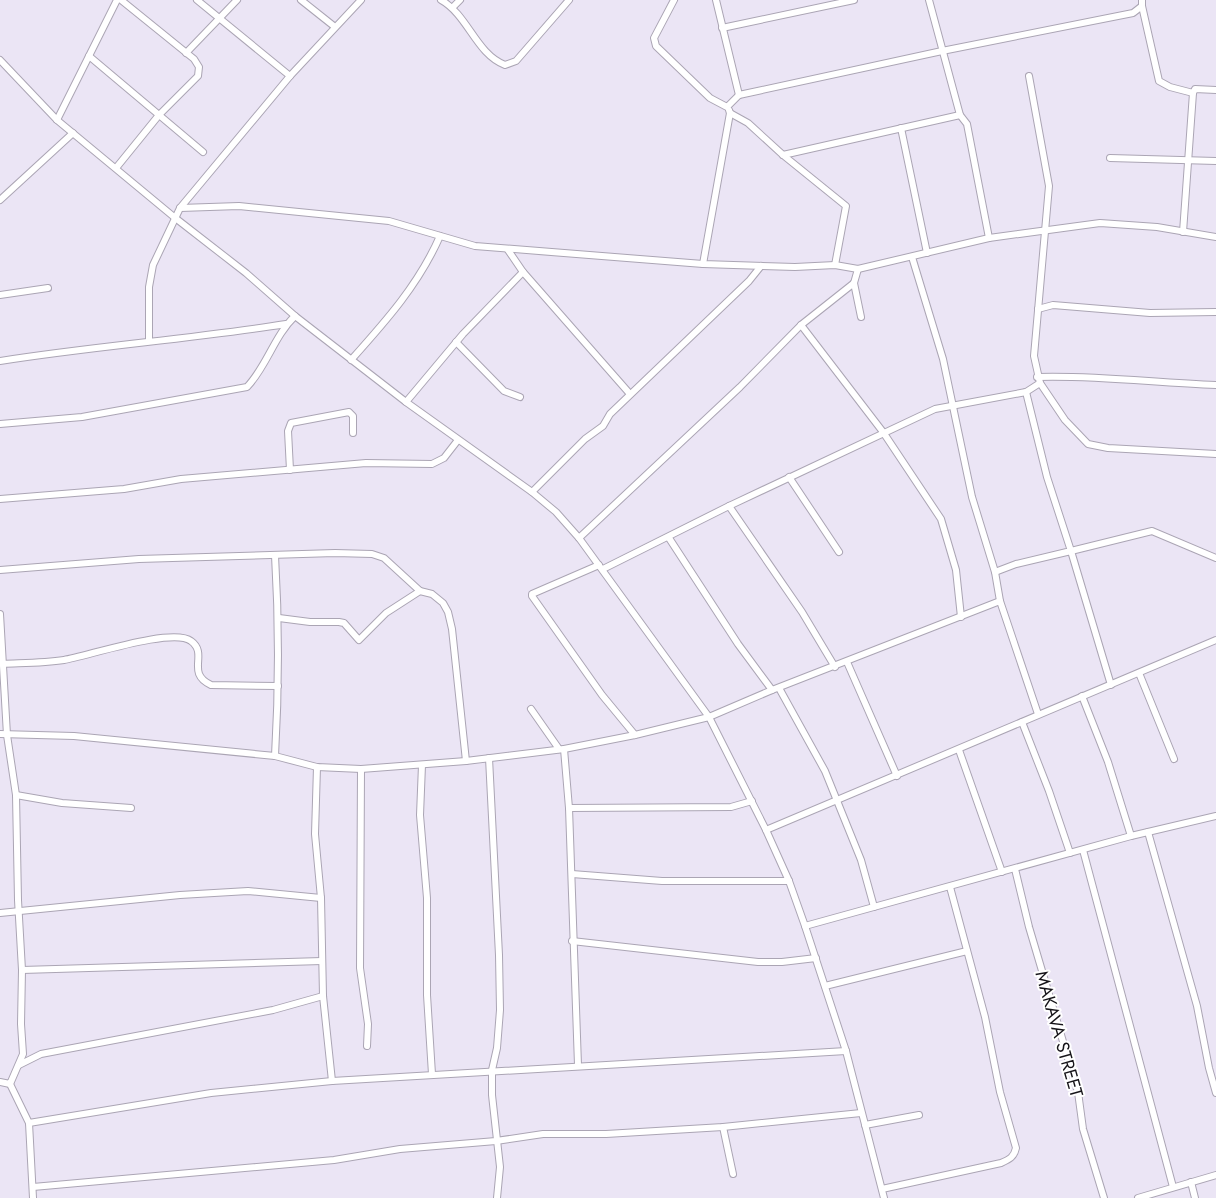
<svg xmlns="http://www.w3.org/2000/svg" width="1216" height="1198" viewBox="0 0 1216 1198" font-family="Jost,sans-serif">
	<style>
		.lines { fill: none; stroke-linecap: round; stroke-linejoin: round }
		.street-casing { stroke: #aba5b4; stroke-width: 8 }
		.street { stroke: #fff; stroke-width: 6 }
		.labels { text-anchor: middle; dominant-baseline: central; stroke-width: 4; stroke-linejoin: round; paint-order: stroke }
		.street-label { font-size: 18px; fill: #161419; stroke: #fff }
	</style>
	<rect width="100%" height="100%" fill="#ebe5f5"/>
	<g class="lines">
		<!-- street casing -->
		<g class="street-casing">
			<g id="street">
				<path d="M197,0L290,76"/>
				<path d="M301,0L335,27"/>
				<path d="M441,0C468,15 476,54 505,65L516,61L569,0"/>
				<path d="M674,0L654,38L656,46L710,98L727,107L739,95L942,51L1133,13L1142,6V0"/>
				<path d="M716,0L739,95"/>
				<path d="M929,0L960,115"/>
				<path d="M1142,6L1159,81L1170,87L1193,93"/>
				<path d="M453,7L460,0"/>
				<path d="M722,28L854,0"/>
				<path d="M186,53L237,0"/>
				<path d="M89,56L203,152"/>
				<path d="M0,60L57,120L174,217L246,273L295,316L406,402L532,492L556,512L579,538L709,717L766,830L789,881L805,926L846,1051L884,1198"/>
				<path d="M1029,76L1049,186L1034,356L1040,383L1065,420L1088,444L1108,448L1216,454"/>
				<path d="M730,113L748,123L783,155L846,206L835,265"/>
				<path d="M57,120L117,0"/>
				<path d="M901,128L927,253"/>
				<path d="M783,155L960,115L967,124L989,238"/>
				<path d="M1110,158L1216,161"/>
				<path d="M116,168L159,115L198,76L199,67L194,59L121,0"/>
				<path d="M0,200L73,133"/>
				<path d="M180,208L239,206L389,221L475,246L703,264L795,267L835,265L858,269L989,238L1100,223L1157,227L1216,237"/>
				<path d="M1183,232L1193,93L1195,89L1216,90"/>
				<path d="M508,250L523,272L630,394"/>
				<path d="M912,257L943,359L972,497L995,572L1000,601L1038,714"/>
				<path d="M703,264L730,113L729,110"/>
				<path d="M854,283L861,317"/>
				<path d="M0,295L48,288"/>
				<path d="M1038,309L1053,305L1150,313L1216,312"/>
				<path d="M801,325L883,432L941,519L956,570L961,617"/>
				<path d="M149,341V287L153,265L180,208L290,76L361,0"/>
				<path d="M456,342L504,391L520,397"/>
				<path d="M351,360C386,321 419,284 440,236"/>
				<path d="M0,361C95,346 191,339 286,324"/>
				<path d="M1037,377C1097,375 1156,383 1216,385"/>
				<path d="M406,402L463,334L523,272"/>
				<path d="M0,424L82,417L247,387C267,366 274,336 295,316"/>
				<path d="M290,470L288,431L291,423L349,412L353,416V433"/>
				<path d="M789,477L839,552"/>
				<path d="M532,492L585,439L603,426L610,414L749,281L761,266"/>
				<path d="M0,499L124,489L181,479L366,463L432,464L444,458L458,440"/>
				<path d="M729,506L802,612L835,667"/>
				<path d="M579,538L740,387L801,325L854,283L858,269"/>
				<path d="M669,538L738,644L772,690"/>
				<path d="M275,555C279,622 279,688 275,756"/>
				<path d="M599,565L532,594V596L602,695L635,735"/>
				<path d="M603,569L729,506L935,409L1026,392L1040,383"/>
				<path d="M0,570L139,559L335,553L372,554L384,558L420,591L432,594L443,603L448,612L452,629L466,761"/>
				<path d="M995,572L1016,564L1071,551L1047,477L1026,392"/>
				<path d="M0,614L7,735L16,795L18,900L22,970L21,1024L23,1054L10,1084L0,1082"/>
				<path d="M279,618L310,622H339L344,623L359,640L386,613L420,591"/>
				<path d="M847,662L897,776"/>
				<path d="M3,664C23,663 44,663 64,660C88,656 173,627 191,641C209,654 185,673 211,685L278,686"/>
				<path d="M1139,673L1174,759"/>
				<path d="M1111,685L1071,551L1152,531L1216,558"/>
				<path d="M779,688L825,771L861,860L874,907"/>
				<path d="M1082,696L1108,762L1131,836"/>
				<path d="M531,709L559,749"/>
				<path d="M1022,722L1049,791L1070,853"/>
				<path d="M0,734L74,736L275,756L317,767L361,769L466,761L564,749L635,735L709,717L772,690L1000,601"/>
				<path d="M564,749L569,808L578,1065"/>
				<path d="M959,750L1002,872"/>
				<path d="M489,758L499,955L500,1010L497,1048L492,1070V1095L500,1167L497,1198"/>
				<path d="M422,765L420,815L427,898V995L432,1074"/>
				<path d="M317,767L315,834L321,898L323,996L332,1081"/>
				<path d="M361,769L360,968L368,1024L367,1046"/>
				<path d="M16,795L62,803L131,808"/>
				<path d="M569,808L731,807L752,801"/>
				<path d="M766,830L1216,640"/>
				<path d="M1148,832L1197,1006L1209,1068L1216,1093"/>
				<path d="M1083,850L1173,1187"/>
				<path d="M1015,869L1029,927L1078,1092L1083,1129L1104,1198"/>
				<path d="M572,874L662,881H789"/>
				<path d="M0,913L180,895L248,891L321,898"/>
				<path d="M805,926L1131,836L1216,816"/>
				<path d="M572,941L758,962H782L816,958"/>
				<path d="M22,970L322,961"/>
				<path d="M825,986L967,951"/>
				<path d="M19,1065L41,1054L273,1010L323,996"/>
				<path d="M10,1084L29,1123L33,1198"/>
				<path d="M29,1123L211,1093L332,1081L846,1051"/>
				<path d="M865,1125L919,1115"/>
				<path d="M723,1127L733,1174"/>
				<path d="M1191,1182L1195,1198"/>
				<path d="M33,1187L334,1160L400,1149L496,1141L543,1134H606L723,1127L861,1113"/>
				<path d="M882,1189L1001,1163C1010,1159 1014,1157 1016,1148L1000,1092L985,1017L950,887"/>
				<path d="M1138,1198L1216,1175"/>
			</g>
		</g>
		<!-- street -->
		<use href="#street" class="street"/>
	</g>
	<g class="labels">
		<!-- street labels -->
		<g class="street-label">
			<text transform="translate(1059 1034) rotate(74)">MAKAVA STREET</text>
		</g>
	</g>
</svg>
